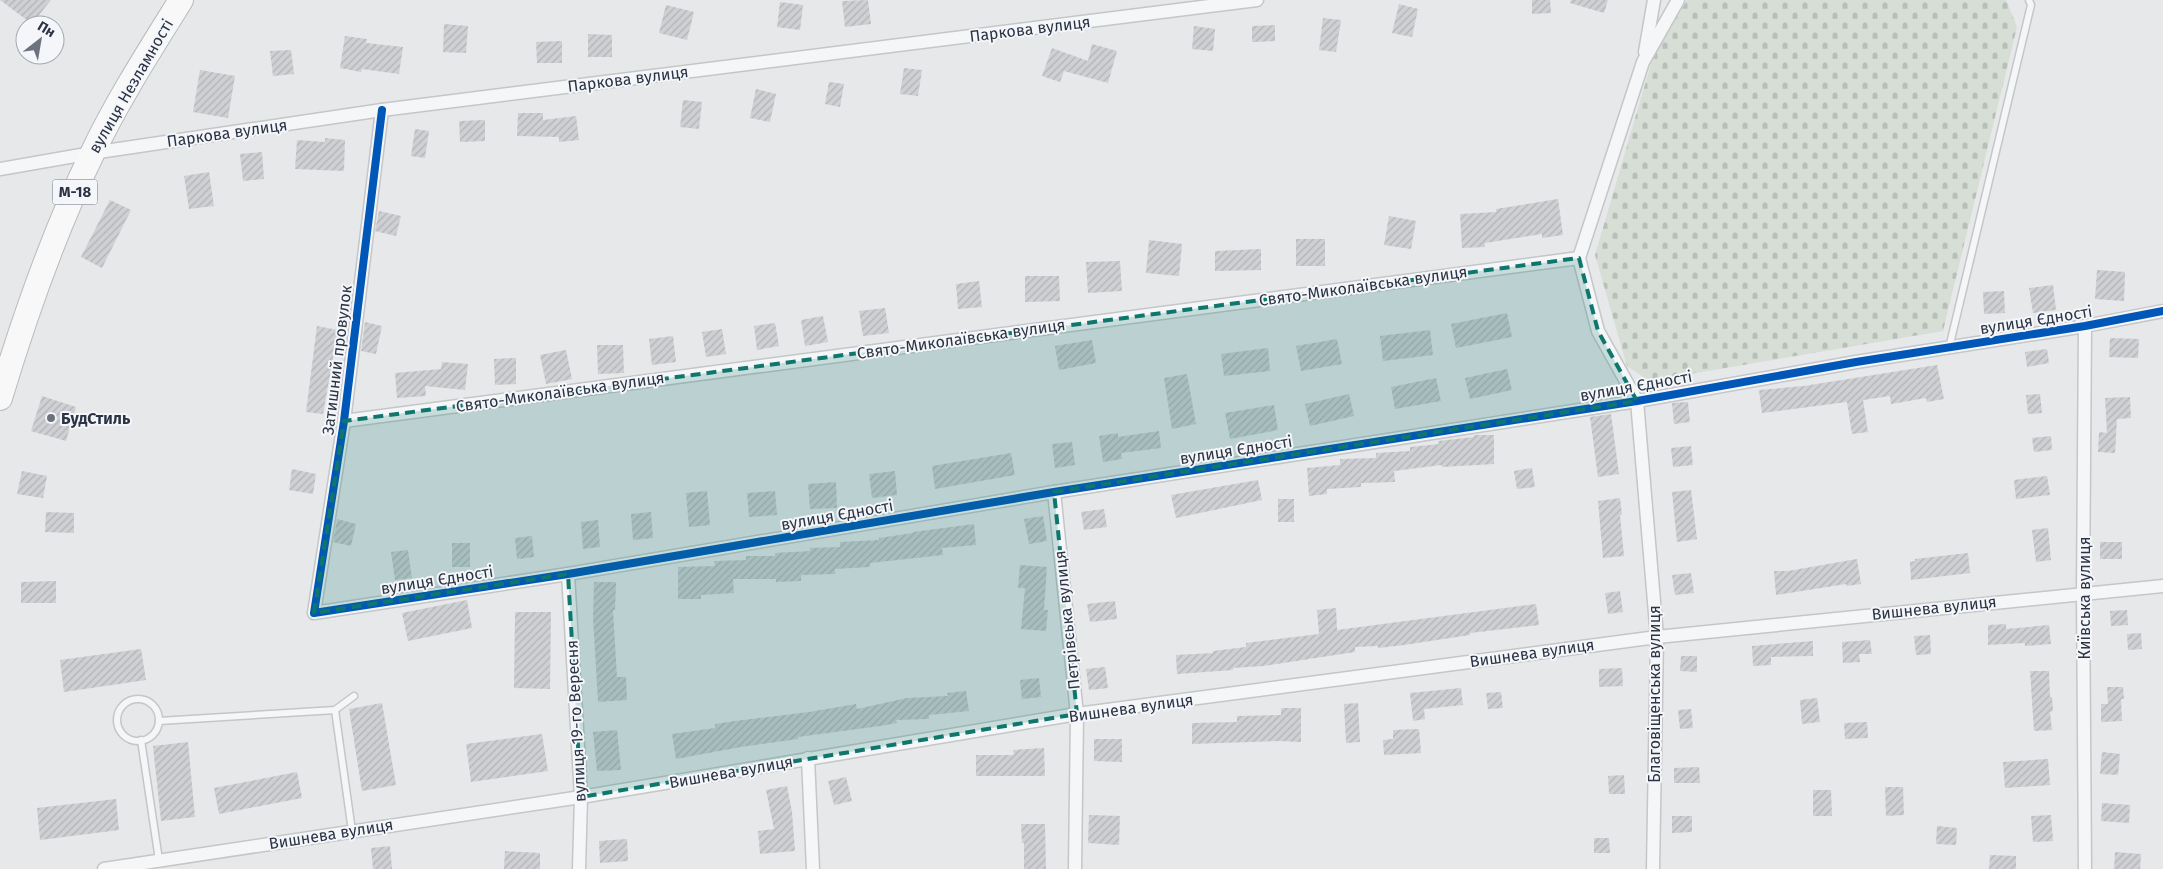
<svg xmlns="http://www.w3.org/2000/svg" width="2163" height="869" viewBox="0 0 2163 869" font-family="'Fira Sans',sans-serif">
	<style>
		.cemetery { fill: url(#cemetery-stones) }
		.building { fill: url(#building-hatch) }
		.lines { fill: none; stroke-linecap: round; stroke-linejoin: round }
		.lane-casing { stroke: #c4c6c8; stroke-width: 9 }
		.street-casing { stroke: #c4c6c8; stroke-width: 15 }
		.highway-casing { stroke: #b8bbbf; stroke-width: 26 }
		.lane { stroke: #f5f6f7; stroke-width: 6 }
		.street { stroke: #f5f6f7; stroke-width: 12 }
		.highway { stroke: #f8f8f8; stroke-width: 24 }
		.cycleway-casing { stroke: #f4f6f9; stroke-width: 11 }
		.cycleway { stroke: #0057b8; stroke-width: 8 }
		.marked { fill: #0f766e; fill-opacity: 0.2; stroke: #0f766e; stroke-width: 4; stroke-dasharray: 10 6; stroke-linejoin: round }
		.poi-dot { fill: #6c737f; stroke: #f4f6f9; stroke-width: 2 }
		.labels { text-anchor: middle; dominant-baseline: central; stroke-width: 4; stroke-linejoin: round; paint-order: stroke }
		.shield { fill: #f4f6f9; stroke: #676e7b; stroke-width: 1 }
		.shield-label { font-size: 15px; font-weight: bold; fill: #2b3445 }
		.street-label { font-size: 16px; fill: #2b3445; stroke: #f4f6f9 }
		.poi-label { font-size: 16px; font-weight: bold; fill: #2b3445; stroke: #f4f6f9; text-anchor: start }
	</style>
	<defs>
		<pattern id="cemetery-stones" width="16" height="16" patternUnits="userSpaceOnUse" patternTransform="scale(1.25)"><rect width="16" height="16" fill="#d6ded6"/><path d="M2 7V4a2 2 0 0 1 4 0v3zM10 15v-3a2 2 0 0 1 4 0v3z" fill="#b8bfb9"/></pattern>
		<pattern id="building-hatch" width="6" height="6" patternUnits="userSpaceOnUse" patternTransform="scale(1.25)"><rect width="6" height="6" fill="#ced0d3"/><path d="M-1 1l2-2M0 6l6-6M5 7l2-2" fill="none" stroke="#b1b3b6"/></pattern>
	</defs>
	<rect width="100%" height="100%" fill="#e6e8ea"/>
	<!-- cemetery -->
	<path class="cemetery" d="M1687,0H2006L2017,27L1943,331L1649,381L1627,366L1595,255L1653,57Z"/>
	<!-- building -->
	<g class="building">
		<path d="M0,0H51L32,24Z"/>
		<path d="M868,0L871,24L845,27L842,1Z"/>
		<path d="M1532,0H1550L1551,13L1532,14Z"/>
		<path d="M1571,0H1608L1604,13L1570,3Z"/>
		<path d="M780,2L803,5L800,30L777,27Z"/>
		<path d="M1399,4L1418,9L1412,37L1392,33Z"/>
		<path d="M666,5L694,12L687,40L659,33Z"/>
		<path d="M1323,18L1341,20L1336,52L1319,50Z"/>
		<path d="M444,24L468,26L466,53L443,52Z"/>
		<path d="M1275,25V41L1252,42V26Z"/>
		<path d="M1194,26L1215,29L1213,51L1192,49Z"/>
		<path d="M588,34L612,35V57H588Z"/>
		<path d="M345,36L367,39L366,43L403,47L399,74L362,69L361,72L340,68Z"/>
		<path d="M562,41V63H537L536,42Z"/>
		<path d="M1092,44L1117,51L1108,83L1064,71L1060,82L1042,76L1052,48L1088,61Z"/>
		<path d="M291,50L294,74L273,76L270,51Z"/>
		<path d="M904,68L922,70L918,96L900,94Z"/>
		<path d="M200,70L235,76L228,118L193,112Z"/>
		<path d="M829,82L844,84L840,107L825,104Z"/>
		<path d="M756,89L776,94L770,122L750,118Z"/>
		<path d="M683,100L702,102L699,129L680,127Z"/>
		<path d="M518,113H543V120L576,116L579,140L559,142V137L517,136Z"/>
		<path d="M485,120V141L460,142L459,121Z"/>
		<path d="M415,129L429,131L425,158L411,156Z"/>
		<path d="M325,138L345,140L344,171L295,169L297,140L325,142Z"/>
		<path d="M262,152L264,179L243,181L240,154Z"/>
		<path d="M209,172L214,206L189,209L184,176Z"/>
		<path d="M1558,199L1563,235L1542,238V234L1485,243V247L1462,248L1460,214L1496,212V209Z"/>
		<path d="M110,200L131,210L102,268L81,257Z"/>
		<path d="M379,211L401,216L396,236L375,231Z"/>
		<path d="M1389,216L1416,221L1411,249L1384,245Z"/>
		<rect x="1296" y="239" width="29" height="27"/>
		<path d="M1149,240L1182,244L1179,276L1146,273Z"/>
		<path d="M1261,249V270L1215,271V251Z"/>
		<path d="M1120,261L1122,291L1088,293L1086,262Z"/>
		<path d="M2097,270L2125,272L2124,301L2095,299Z"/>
		<path d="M1025,276H1059L1060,301L1025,302Z"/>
		<path d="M979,281L982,307L958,309L956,284Z"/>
		<path d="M2053,285L2056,310L2033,313L2029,288Z"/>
		<path d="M2004,291L2005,313L1984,314L1983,292Z"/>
		<path d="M885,308L889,333L863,336L859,311Z"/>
		<path d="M1507,313L1512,337L1456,348L1451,324Z"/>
		<path d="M823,316L828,342L805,346L801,320Z"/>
		<path d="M365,322L382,326L376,354L361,351Z"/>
		<path d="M775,323L779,346L757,350L754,326Z"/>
		<path d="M317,326L338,330L323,414L306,412Z"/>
		<path d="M722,329L726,354L706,357L702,332Z"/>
		<path d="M1430,330L1433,355L1383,361L1380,336Z"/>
		<path d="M673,336L676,362L652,365L649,339Z"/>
		<path d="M2110,338L2139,339L2138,358L2109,357Z"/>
		<path d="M1337,339L1342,364L1301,371L1296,346Z"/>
		<path d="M1092,340L1096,363L1059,370L1055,346Z"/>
		<path d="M597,345H623L624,373L598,374Z"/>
		<path d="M1268,348L1270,371L1224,376L1221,354Z"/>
		<path d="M2047,349L2049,363L2027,367L2025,352Z"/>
		<path d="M566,350L572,379L546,384L540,355Z"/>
		<path d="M516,358V384L495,385L494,359Z"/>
		<path d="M442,362L468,364L465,390L425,386L426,396L397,398L395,373L441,369Z"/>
		<path d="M1937,365L1944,399L1927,402L1926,398L1891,404L1890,396L1863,400L1868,432L1852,434L1847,402L1762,413L1759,390L1804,386Z"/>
		<path d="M1507,369L1512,390L1470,399L1465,378Z"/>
		<path d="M1187,374L1196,424L1172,429L1164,378Z"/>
		<path d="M1436,378L1441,401L1395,409L1391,387Z"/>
		<path d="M1349,394L1354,416L1310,426L1305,404Z"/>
		<path d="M2040,394L2042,413L2028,414L2026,395Z"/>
		<path d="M42,396L76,407L66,441L31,431Z"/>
		<path d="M2130,397L2131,418L2117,419L2115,453L2098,452L2099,432L2107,433L2105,398Z"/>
		<path d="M1688,402L1690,422L1674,424L1672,403Z"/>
		<path d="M1274,405L1278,430L1230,439L1225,413Z"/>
		<path d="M1611,414L1619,474L1598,477L1590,417Z"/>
		<path d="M1159,431L1161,448L1121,453L1122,459L1103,462L1099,436L1118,433V437Z"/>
		<path d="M1474,435H1494V464L1442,467L1441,465L1394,471L1395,482L1361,483V487L1327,489V494L1309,496L1307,468L1340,465V459L1376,458V453L1410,451V447L1439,444L1438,441L1474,437Z"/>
		<path d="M2051,436L2052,450L2034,452L2032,438Z"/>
		<path d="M1072,442L1075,465L1055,468L1052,444Z"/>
		<path d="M1691,446L1693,465L1673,467L1671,448Z"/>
		<path d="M1011,453L1015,475L935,489L932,466Z"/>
		<path d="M1532,468L1535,487L1517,489L1514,471Z"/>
		<path d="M292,469L316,474L313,494L289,490Z"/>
		<path d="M22,471L47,476L43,498L17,494Z"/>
		<path d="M895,471L897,495L872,498L869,474Z"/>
		<path d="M2047,476L2050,495L2016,499L2014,480Z"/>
		<path d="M1258,480L1262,500L1176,518L1171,495Z"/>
		<path d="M836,482L837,508L810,509L808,484Z"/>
		<path d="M1691,490L1697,539L1677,542L1672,492Z"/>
		<path d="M707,491L710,525L689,527L686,493Z"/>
		<path d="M775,491L777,515L749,517L747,493Z"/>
		<path d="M1620,498L1622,515H1620L1624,556L1603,558L1598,501Z"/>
		<rect x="1278" y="499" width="16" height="23"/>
		<path d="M1104,509L1107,527L1084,530L1081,512Z"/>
		<path d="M46,512L74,513V533L45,532Z"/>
		<path d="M651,512L653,538L633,540L631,514Z"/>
		<path d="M1043,516L1047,541L1029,544L1024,519Z"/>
		<path d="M337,519L356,524L351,546L333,542Z"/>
		<path d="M598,520L600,547L583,549L581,522Z"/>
		<path d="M974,524L976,545L942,548L943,555L870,563V567L835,569V574L801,575V581L776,582V579H733L734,593L701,595V599H678V567L715,566L714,561L746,560V556H775V553L810,551V548L840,547V542L879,540V538L913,533V532Z"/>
		<path d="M2048,528L2051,560L2036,562L2032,530Z"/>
		<path d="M532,536L534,557L517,559L515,538Z"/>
		<rect x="2100" y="542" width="22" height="17"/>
		<rect x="452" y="543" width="18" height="24"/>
		<path d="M408,550L412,578L395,580L391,552Z"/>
		<path d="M1968,553L1970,573L1911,580L1910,562L1915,561V559Z"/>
		<path d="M1857,559L1861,584L1846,586V584L1776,595L1774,571H1788Z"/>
		<path d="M1020,565L1047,567L1044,610H1048L1046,631L1021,629L1025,588H1018Z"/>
		<path d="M1691,573L1694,593L1675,595L1672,575Z"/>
		<path d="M56,581V603H21V582Z"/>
		<path d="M594,582H616L615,610H613L617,677H626L627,700L598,702L593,618Z"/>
		<path d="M1620,591L1623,612L1608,614L1605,593Z"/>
		<path d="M467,600L472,628L408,641L402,613Z"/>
		<path d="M1115,601L1117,619L1090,622L1087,604Z"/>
		<path d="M1536,604L1539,625L1470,633V635L1404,645L1378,648V646L1355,647V652L1263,666L1233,668V670L1177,674L1176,655L1213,653V651L1246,647V643L1319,634L1317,610L1336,608L1337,630Z"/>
		<path d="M2127,610L2128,625L2111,626L2110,611Z"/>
		<path d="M515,612H551L550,689L514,688Z"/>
		<path d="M2006,624V629L2049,625L2051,644L2025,646V643L1988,645V625Z"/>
		<path d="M2141,633L2142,649L2128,650L2127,634Z"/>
		<path d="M1930,635L1931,654L1916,655L1914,636Z"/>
		<path d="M1870,640L1872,654H1859L1860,662L1843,663L1842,642Z"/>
		<path d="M1813,641V656L1771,657V665L1753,666L1752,646Z"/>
		<path d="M141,649L146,680L64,692L60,660Z"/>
		<path d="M1681,656H1697V672L1680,671Z"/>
		<path d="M1105,667L1108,688L1089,690L1086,669Z"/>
		<path d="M1622,668L1623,686L1599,687V669Z"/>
		<path d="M2030,671H2049L2050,697H2052L2053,711L2050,712L2052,730L2034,731Z"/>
		<path d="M1039,678L1041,697L1022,699L1020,680Z"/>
		<path d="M2107,687H2123L2124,699H2121L2122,721L2101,722V704H2108Z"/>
		<path d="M1461,688L1463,705L1424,709L1425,719L1413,721L1410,693Z"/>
		<path d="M966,691L969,711L929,715V719L896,720L897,723L880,726L798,737V739L741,747L676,759L672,734L715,728V724L735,721L809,712L856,704L857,709L907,698L948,696L947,693Z"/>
		<path d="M1501,692L1503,708L1488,709L1486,693Z"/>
		<path d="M1817,698L1820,722L1802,724L1800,700Z"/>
		<path d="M382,703L396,785L362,791L349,709Z"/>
		<path d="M1358,703L1360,742L1346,743L1344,704Z"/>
		<path d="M1281,708H1301V742L1280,741L1192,744V723L1237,722V716L1281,715Z"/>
		<path d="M1691,709L1693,728L1680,729L1678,710Z"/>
		<path d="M1867,722L1868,738L1845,739L1844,723Z"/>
		<path d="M1419,729L1421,753L1384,755L1383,740L1393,739V730Z"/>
		<path d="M617,730L621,770L597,771L593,732Z"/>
		<path d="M542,734L548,771L471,782L466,744Z"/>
		<path d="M1094,739H1122V762L1094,761Z"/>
		<path d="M188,742L195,817L161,821L153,746Z"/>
		<path d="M1044,748L1045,776H976V755H1014L1013,750Z"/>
		<path d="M2102,752L2120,754L2118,775L2100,774Z"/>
		<path d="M2048,759L2050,785L2005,788L2003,762Z"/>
		<path d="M1699,767L1700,783H1674V768Z"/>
		<path d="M297,772L302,798L219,814L214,788Z"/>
		<path d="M1624,775L1625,794H1609L1608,776Z"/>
		<path d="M846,777L852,801L834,805L828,781Z"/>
		<path d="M787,786L792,812L795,851L760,854L758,831L774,829L766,790Z"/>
		<path d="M1885,787H1903L1904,815L1886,816Z"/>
		<path d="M1813,790H1831L1832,816H1813Z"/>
		<path d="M116,799L119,830L40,840L37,808Z"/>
		<path d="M2102,803L2130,805L2129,823L2101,821Z"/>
		<path d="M1089,815L1120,816L1119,845L1088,843Z"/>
		<path d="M2051,815L2053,841L2033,842L2031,816Z"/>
		<path d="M1672,816H1692V832L1672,833Z"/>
		<path d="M1021,824H1045L1046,869H1024V843H1022Z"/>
		<path d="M1937,826L1957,828L1956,845L1936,844Z"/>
		<path d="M1594,838H1609L1610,853H1594Z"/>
		<path d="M627,839L628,861L600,863L599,841Z"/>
		<path d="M390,846L392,869H373L371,848Z"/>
		<path d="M505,851L540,853V869H504Z"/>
		<path d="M2115,852L2141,854L2140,869H2114Z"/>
		<path d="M1990,855L2016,856V869H1989Z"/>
	</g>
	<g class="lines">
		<!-- lane casing -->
		<g class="lane-casing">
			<g id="lane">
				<path d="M1949,348L2031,5L2029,0"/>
				<circle cx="138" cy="720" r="21"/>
				<path d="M335,710L352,831"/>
				<path d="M159,721L335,710L354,696"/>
				<path d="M141,740L159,860"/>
			</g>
		</g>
		<!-- street casing -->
		<g class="street-casing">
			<g id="street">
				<path d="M1645,52L1654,0"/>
				<path d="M382,110L344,421L314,613L568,574L1054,492L1637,401L1856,362L2085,326L2163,311"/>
				<path d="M0,169L92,153L382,110L1257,0"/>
				<path d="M344,421L1579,258"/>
				<path d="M1054,492L1077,714L1075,869"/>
				<path d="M568,574L581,797L579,869"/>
				<path d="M808,758L813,869"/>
				<path d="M104,869L581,797L1077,714L1657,637L2163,586"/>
				<path d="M1653,869L1657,637L1637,401L1598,331L1579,258L1643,62L1678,0"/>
				<path d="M2085,869L2083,593L2085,326"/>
			</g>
		</g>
		<!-- highway casing -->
		<g class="highway-casing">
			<path id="highway" d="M0,398C25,315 54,232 92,154C117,101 150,50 181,0"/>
		</g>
		<!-- lane -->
		<use href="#lane" class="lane"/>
		<!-- street -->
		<use href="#street" class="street"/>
		<!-- highway -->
		<use href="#highway" class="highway"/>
		<!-- cycleway casing -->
		<g class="cycleway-casing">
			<path id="cycleway" d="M382,110L344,421L314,613L568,574L1054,492L1637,401L1856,362L2085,326L2163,311"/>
		</g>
		<!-- cycleway -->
		<use href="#cycleway" class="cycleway"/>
	</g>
	<!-- marked area -->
	<path class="marked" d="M1579,258L1598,331L1637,401L1054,492L1077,714L581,797L568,574L314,613L344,421Z"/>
	<!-- markers -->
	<circle class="poi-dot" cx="51" cy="418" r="5"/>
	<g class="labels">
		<!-- shield labels -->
		<rect class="shield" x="52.5" y="179.5" width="45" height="25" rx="4"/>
		<g class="shield-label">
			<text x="75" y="192">М-18</text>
		</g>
		<!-- street labels -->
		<g class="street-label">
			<text transform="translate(1030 29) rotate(-7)">Паркова вулиця</text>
			<text transform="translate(628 79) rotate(-7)">Паркова вулиця</text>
			<text transform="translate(131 86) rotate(-60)">вулиця Незламності</text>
			<text transform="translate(227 133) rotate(-8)">Паркова вулиця</text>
			<text transform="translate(1363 286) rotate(-8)">Свято-Миколаївська вулиця</text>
			<text transform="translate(2036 320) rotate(-9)">вулиця Єдності</text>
			<text transform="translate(961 339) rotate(-8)">Свято-Миколаївська вулиця</text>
			<text transform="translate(337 360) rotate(-83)">Затишний провулок</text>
			<text transform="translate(1636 386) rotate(-10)">вулиця Єдності</text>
			<text transform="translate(560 392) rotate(-8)">Свято-Миколаївська вулиця</text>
			<text transform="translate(1236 450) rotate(-9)">вулиця Єдності</text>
			<text transform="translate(837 515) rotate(-10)">вулиця Єдності</text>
			<text transform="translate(437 580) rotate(-9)">вулиця Єдності</text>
			<text transform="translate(2084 598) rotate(-90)">Київська вулиця</text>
			<text transform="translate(1934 608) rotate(-6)">Вишнева вулиця</text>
			<text transform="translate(1067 620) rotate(-96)">Петрівська вулиця</text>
			<text transform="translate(1532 653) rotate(-8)">Вишнева вулиця</text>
			<text transform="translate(1654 694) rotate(-90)">Благовіщенська вулиця</text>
			<text transform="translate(1131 708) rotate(-8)">Вишнева вулиця</text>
			<text transform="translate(576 721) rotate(-93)">вулиця 19-го Вересня</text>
			<text transform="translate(731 772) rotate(-10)">Вишнева вулиця</text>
			<text transform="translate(331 834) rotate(-9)">Вишнева вулиця</text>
		</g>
		<!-- poi labels -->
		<g class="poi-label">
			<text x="61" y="418">БудСтиль</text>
		</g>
	</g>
	<!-- north arrow -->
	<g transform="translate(40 40) rotate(31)"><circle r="24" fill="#f4f6f9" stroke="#a4a8b1"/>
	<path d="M0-4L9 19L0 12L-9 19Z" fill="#6c737f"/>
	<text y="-8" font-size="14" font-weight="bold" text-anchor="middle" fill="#2b3445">Пн</text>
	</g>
</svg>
